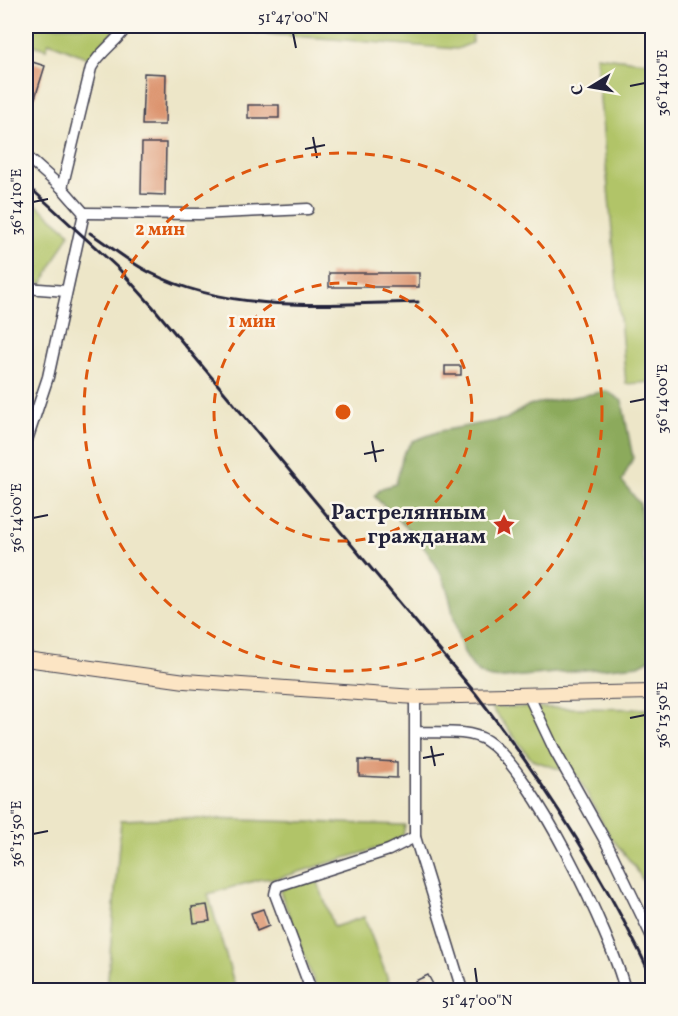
<svg xmlns="http://www.w3.org/2000/svg" width="678" height="1016" viewBox="0 0 678 1016" font-family="Vollkorn,serif">
	<style>
		.green { fill: #b1c467; stroke: #6a7351; stroke-width: 1.5 }
		.forest { fill: #8caa5c; stroke: #57664c; stroke-width: 1.5 }
		.building { fill: #dc936d }
		.lines { fill: none; stroke-linecap: round; stroke-linejoin: round }
		.minor-casing { stroke: #403f50; stroke-width: 13 }
		.secondary-casing { stroke: #403f50; stroke-width: 16 }
		.minor { stroke: #fff; stroke-width: 10 }
		.secondary { stroke: #fce5c4; stroke-width: 14 }
		.rail { stroke: #22223b; stroke-width: 3 }
		.ticks { fill: none; stroke: #22223b; stroke-width: 2 }
		.ring { fill: none; stroke: #de560e; stroke-width: 3; stroke-dasharray: 10 8 }
		.labels { text-anchor: middle; dominant-baseline: central; stroke-width: 5; stroke-linejoin: round; paint-order: stroke }
		.poi-label { font-size: 21px; font-weight: bold; fill: #22223b; stroke: #fbf7ec; text-anchor: end }
		.centre { fill: #de560e; stroke: #fbf7ec; stroke-width: 3 }
		.ring-label { font-size: 18px; text-anchor: middle; font-weight: bold; fill: #de560e; stroke: #fbf7ec; stroke-width: 5; stroke-linejoin: round; paint-order: stroke }
		.neatline { fill: none; stroke: #22223b; stroke-width: 2 }
		.ticks-label { font-size: 15px; text-anchor: middle; fill: #22223b }
	</style>
	<rect width="100%" height="100%" fill="#fbf7ec"/>
	<filter id="ink" filterUnits="userSpaceOnUse"><feTurbulence type="fractalNoise" baseFrequency=".0167" numOctaves="2"/><feDisplacementMap in="SourceGraphic" scale="12" xChannelSelector="R" yChannelSelector="G"/><feConvolveMatrix kernelMatrix="1 2 1 2 8 2 1 2 1" color-interpolation-filters="sRGB"/></filter>
	<filter id="wash" filterUnits="userSpaceOnUse"><feTurbulence type="fractalNoise" baseFrequency=".008" numOctaves="4" result="noise"/><feDisplacementMap in="SourceGraphic" scale="24" xChannelSelector="R" yChannelSelector="G"/><feGaussianBlur stdDeviation="1.35" result="paint"/><feColorMatrix in="noise" values="0 0 0 0 0 0 0 0 0 0 0 0 0 0 0 0 0 1.4 0 .05"/><feComposite in="paint" operator="in"/></filter>
	<g filter="url(#wash)">
		<rect width="100%" height="100%" fill="#ede6c8"/>
		<!-- green -->
		<g class="green">
			<path d="M26,26H119L88,58L49,42L46,49L26,43Z"/>
			<path d="M258,26H474L472,43L457,49L257,33Z"/>
			<path d="M596,56L652,63V382L626,384Z"/>
			<path d="M26,196L70,233L42,284L26,273Z"/>
			<path d="M491,707L652,709V897L635,867L609,835L577,775L532,760Z"/>
			<path d="M173,818L405,825L403,836L385,846L279,878L261,879L208,894L236,990H107L121,820Z"/>
			<path d="M315,874L334,927L364,917L392,990H317L280,891Z"/>
		</g>
		<!-- forest -->
		<path class="forest" d="M607,391L622,401L633,458L622,481L640,504L644,561L652,579V658L639,665L513,677C504,678 493,680 485,676C454,661 456,608 444,581C440,572 434,561 428,553C413,531 392,515 374,496L382,488L396,484L403,454L413,441L440,431L506,419L529,405Z"/>
		<g id="blocks">
			<!-- building -->
			<g class="building">
				<path d="M26,60L45,66L34,101L26,99Z"/>
				<path d="M144,73L166,74L165,125H142Z"/>
				<rect x="248" y="105" width="31" height="13"/>
				<path d="M142,143H166L165,195L141,194Z"/>
				<rect x="329" y="273" width="90" height="14"/>
				<rect x="445" y="366" width="16" height="9"/>
				<path d="M359,760L397,762V778L359,776Z"/>
				<path d="M207,905L210,921L194,923L192,907Z"/>
				<path d="M263,909L269,926L257,931L251,913Z"/>
				<path d="M428,975L436,990H420L415,981Z"/>
			</g>
		</g>
	</g>
	<g filter="url(#ink)">
		<use href="#blocks" fill-opacity="0" stroke="#403f50" stroke-width="1.5"/>
		<g class="lines">
			<!-- minor casing -->
			<g class="minor-casing">
				<g id="minor">
					<path d="M26,156L62,188L84,213"/>
					<path d="M62,188L91,68C100,51 117,42 127,26"/>
					<path d="M84,213L199,214L308,209"/>
					<path d="M26,288L66,291"/>
					<path d="M26,443L48,377L84,213"/>
					<path d="M528,694L555,751L607,844L652,937"/>
					<path d="M415,697V837L462,990"/>
					<path d="M416,732C437,733 469,729 487,741C532,770 612,936 625,990"/>
					<path d="M311,990L275,894L277,886L389,850L415,837"/>
				</g>
			</g>
			<!-- secondary casing -->
			<g class="secondary-casing">
				<path id="secondary" d="M26,659L185,681L415,697L652,692"/>
			</g>
			<!-- minor -->
			<use href="#minor" class="minor"/>
			<!-- secondary -->
			<use href="#secondary" class="secondary"/>
			<!-- rail -->
			<g class="rail">
				<path d="M26,184L119,269L153,307L476,694C544,782 605,877 652,978"/>
				<path d="M90,233C110,246 130,263 151,273C231,314 331,304 418,302"/>
			</g>
		</g>
	</g>
	<!-- ticks -->
	<path class="ticks" d="M293,33L296,48M630,86L645,83M313,137L317,158M305,149L325,145M33,202L48,199M630,402L645,399M372,441L376,462M364,454L384,450M33,518L48,515M630,718L645,715M431,746L435,766M423,758L444,754M33,834L48,831M475,968L477,983"/>
	<!-- distance rings -->
	<g class="ring">
		<circle cx="343" cy="412" r="129"/>
		<circle cx="343" cy="412" r="259"/>
	</g>
	<!-- icons -->
	<defs>
		<g id="sight-bare" transform="scale(1.8)"><path d="M0-6L1.8-2.2L6-1.7L2.9 1.2L3.7 5.4L0 3.3L-3.7 5.4L-2.9 1.2L-6-1.7L-1.8-2.2Z" fill="#c8321e" stroke="#fbf7ec" stroke-width="2.5" paint-order="stroke"/></g>
	</defs>
	<g fill-rule="evenodd">
		<use href="#sight-bare" x="504" y="525"/>
	</g>
	<g class="labels">
		<!-- poi labels -->
		<g class="poi-label">
			<text x="486" y="513">Растрелянным<tspan x="486" dy="24">гражданам</tspan></text>
		</g>
	</g>
	<circle cx="343" cy="412" r="9" class="centre"/>
	<g class="ring-label">
		<text x="160" y="235">2 мин</text>
		<text x="252" y="327">1 мин</text>
	</g>
	<!-- margin -->
	<rect width="678" height="1016" fill="none" stroke="#fbf7ec" stroke-width="66"/>
	<!-- north arrow -->
	<g transform="translate(591 87) rotate(259)" stroke="#fbf7ec" stroke-width="4.5" paint-order="stroke">
	<path d="M0-4.5L10 22L0 15L-10 22Z" fill="#22223b"/>
	<text y="-9" font-size="16" font-weight="bold" text-anchor="middle" fill="#22223b">С</text>
	</g>
	<rect x="33" y="33" width="612" height="950" class="neatline"/>
	<g class="ticks-label">
		<text x="293" y="22">51°47'00"N</text>
		<text transform="translate(662 83) rotate(-90)" y="5">36°14'10"E</text>
		<text transform="translate(16 202) rotate(-90)" y="5">36°14'10"E</text>
		<text transform="translate(662 399) rotate(-90)" y="5">36°14'00"E</text>
		<text transform="translate(16 518) rotate(-90)" y="5">36°14'00"E</text>
		<text transform="translate(662 715) rotate(-90)" y="5">36°13'50"E</text>
		<text transform="translate(16 834) rotate(-90)" y="5">36°13'50"E</text>
		<text x="477" y="1005">51°47'00"N</text>
	</g>
</svg>
